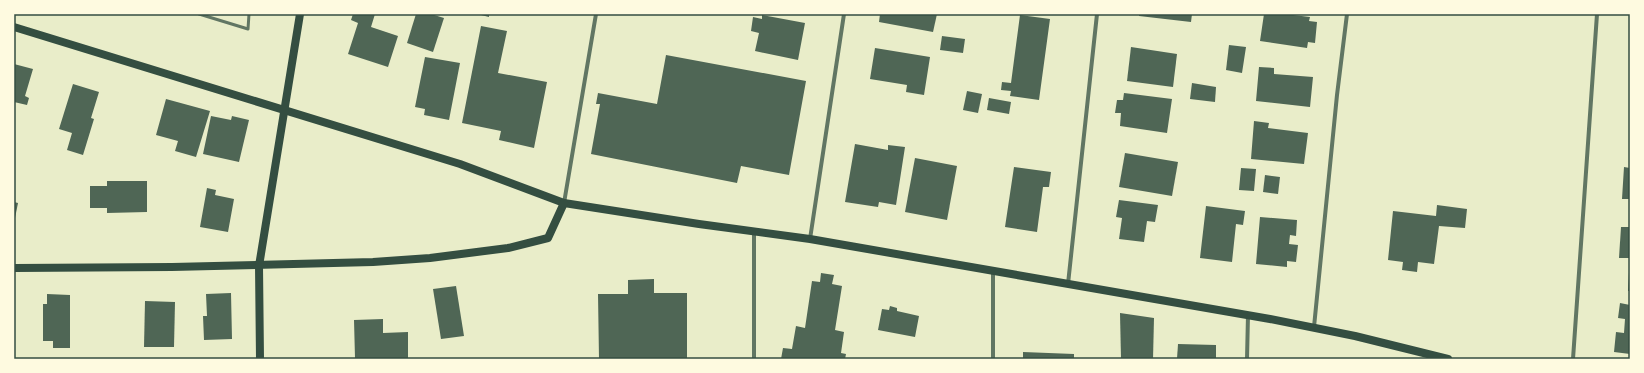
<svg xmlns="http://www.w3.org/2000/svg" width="1644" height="373" viewBox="0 0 1644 373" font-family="'Sofia Sans Condensed',sans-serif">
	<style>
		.building { fill: #4f6655 }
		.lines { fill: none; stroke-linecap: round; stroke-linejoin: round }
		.service { stroke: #617663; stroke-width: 3 }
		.minor { stroke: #617663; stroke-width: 4 }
		.secondary { stroke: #344e41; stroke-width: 8 }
		.neatline { fill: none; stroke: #344e41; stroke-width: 1.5 }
	</style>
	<rect width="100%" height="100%" fill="#e9edc9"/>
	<!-- building -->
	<g class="building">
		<path d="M353,14H375L371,27L398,36L388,67L348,54L358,23L351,20Z"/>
		<path d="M416,14H431L444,18L433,52L407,43Z"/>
		<path d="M477,14H489V17Z"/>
		<path d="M880,14H937L933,32L879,22Z"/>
		<path d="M1139,14H1192L1191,22L1139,16Z"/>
		<path d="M1264,14H1285L1310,17L1309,21L1317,22L1315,43L1308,42L1307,48L1260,41Z"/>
		<path d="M762,15L805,23L798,60L755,51L759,33L751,31L753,17L762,19Z"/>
		<path d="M1020,15L1050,19L1039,100L1010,96L1011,91L1001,90L1002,82L1011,83Z"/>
		<path d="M481,26L507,31L498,73L547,82L534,148L499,140L501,131L462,123Z"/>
		<path d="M942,36L965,39L963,53L940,50Z"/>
		<path d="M1229,45L1246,47L1242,73L1226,70Z"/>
		<path d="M1131,47L1177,54L1173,87L1127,81Z"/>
		<path d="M875,48L930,57L924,95L906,92L907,85L870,79Z"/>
		<path d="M666,55L806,81L789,175L741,166L737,183L591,154L600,104H596L598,93L657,104Z"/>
		<path d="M425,57L460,63L449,120L424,115L425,109L415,107Z"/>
		<path d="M14,64L33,69L25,96L29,98L27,105L14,102Z"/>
		<path d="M1259,67L1274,68V74L1313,77L1310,107L1256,101Z"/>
		<path d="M1192,83L1216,87L1215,102L1190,99Z"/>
		<path d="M73,84L99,92L91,118L94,119L83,155L67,150L72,133L59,129Z"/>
		<path d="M967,91L982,94L978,113L963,110Z"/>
		<path d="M1124,93L1172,99L1167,133L1120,126L1121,113H1115L1117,100H1123Z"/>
		<path d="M989,98L1011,102L1009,114L987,110Z"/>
		<path d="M166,99L210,111L196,157L175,151L178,141L156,135Z"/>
		<path d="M211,116L231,120L232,116L249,120L239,162L203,154Z"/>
		<path d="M1254,121L1269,123L1268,128L1308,133L1304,164L1251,159Z"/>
		<path d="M855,144L888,150V145L905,147L896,205L879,202L878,207L845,202Z"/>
		<path d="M1125,153L1178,162L1172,196L1119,187Z"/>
		<path d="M915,158L957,166L947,220L905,212Z"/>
		<path d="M1014,167L1051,172L1049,187H1043L1037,232L1005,227Z"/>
		<path d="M1624,167L1630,168V199H1622Z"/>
		<path d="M1241,168L1256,169L1254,191L1239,190Z"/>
		<path d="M1265,175L1280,177L1278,194L1263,192Z"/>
		<path d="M107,181H147V212L107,213V208H90V186H107Z"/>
		<path d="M207,188L216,190L215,195L234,199L228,232L200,227Z"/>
		<path d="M1119,200L1158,205L1155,222L1147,221L1144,242L1119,239L1122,218L1116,217Z"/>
		<path d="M14,202L18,203L15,218H14Z"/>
		<path d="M1437,205L1467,209L1465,228L1439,226L1434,264L1418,262L1417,272L1402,270L1403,262L1388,260L1393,211L1436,216Z"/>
		<path d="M1206,206L1245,211L1243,225L1236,224L1232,262L1200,258Z"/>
		<path d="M1260,217L1297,220L1296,236L1290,235L1289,244L1298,245L1296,262L1287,261V267L1256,264Z"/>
		<path d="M1621,227H1630V258H1619Z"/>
		<path d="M821,273L834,275L832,284L842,286L835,330L844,332L841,353L846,354L845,359H781L783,348L792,349L796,326L805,328L812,281L820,282Z"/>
		<path d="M1629,273H1630V291H1628Z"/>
		<path d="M654,279V293H687V359H599L598,294H628V280Z"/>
		<path d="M456,286L464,336L441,339L433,289Z"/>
		<path d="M231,293L232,339L204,340L203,316H207L206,294Z"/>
		<path d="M47,294L70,295V348H53V341H43V304H47Z"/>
		<path d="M145,301L175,302L174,347H144Z"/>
		<path d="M1620,303L1630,305V354L1614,352L1616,332L1624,333L1625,319L1618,318Z"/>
		<path d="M890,306L897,308V311L919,316L915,337L878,330L882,309L889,310Z"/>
		<path d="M1120,313L1154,318L1153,359H1121Z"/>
		<path d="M383,319V333L408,332V359L355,358L354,320Z"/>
		<path d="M1178,344L1216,345V359H1177Z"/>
		<path d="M1023,352L1074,354V359H1023Z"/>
	</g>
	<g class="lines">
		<!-- service -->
		<path class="service" d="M199,14L248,29L249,14"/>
		<!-- minor -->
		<g class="minor">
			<path d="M564,203L596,14"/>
			<path d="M754,232V359"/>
			<path d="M810,239L844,14"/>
			<path d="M993,271V359"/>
			<path d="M1068,284L1097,14"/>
			<path d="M1314,327L1337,95L1347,14"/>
			<path d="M1247,359L1248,315"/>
			<path d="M1573,359L1597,14"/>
		</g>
		<!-- secondary -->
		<g class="secondary">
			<path d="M14,27L460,164L564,203L699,224L810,239L1270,319L1355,336L1448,359"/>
			<path d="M14,268L172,267L373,262L430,258L508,248L548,238L564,203"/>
			<path d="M260,359L259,266L300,14"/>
		</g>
	</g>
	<!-- border -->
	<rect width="1644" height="373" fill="none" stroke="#fefae0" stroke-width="30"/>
	<rect x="15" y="15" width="1614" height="343" class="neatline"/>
</svg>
